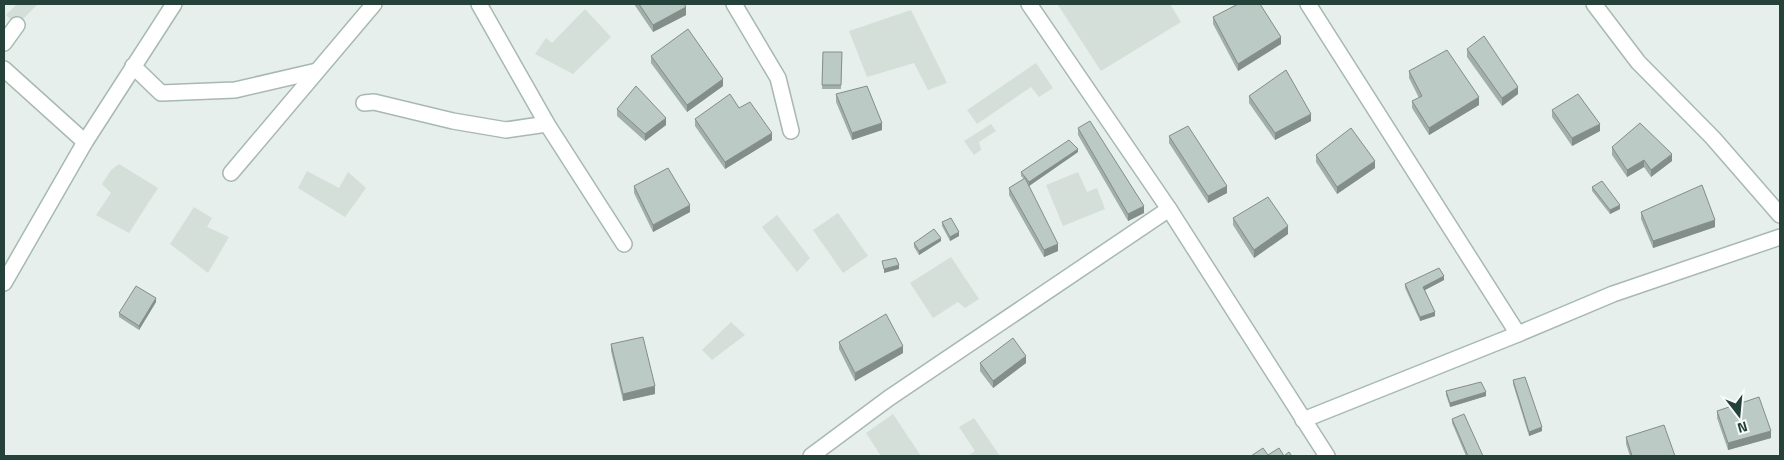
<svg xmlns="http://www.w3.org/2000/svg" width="1784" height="460" viewBox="0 0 1784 460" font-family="'Titillium Web',sans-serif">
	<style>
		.built { fill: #d4dfda }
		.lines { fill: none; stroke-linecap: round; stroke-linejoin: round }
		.minor-casing { stroke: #a8b8b2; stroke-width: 18 }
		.minor { stroke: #fff; stroke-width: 15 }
		.wall { fill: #a1aea9 }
		.shaded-wall { fill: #838d89 }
		.building { fill: #bbcac4; stroke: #838d89 }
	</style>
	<rect width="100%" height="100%" fill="#e6efeb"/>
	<!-- built -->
	<g class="built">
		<path d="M17,4H38L17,25L6,15Z"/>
		<path d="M1060,4H1170L1181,22L1101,71L1058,5Z"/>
		<path d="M585,9L611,37L573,74L535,54L546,38L552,43Z"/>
		<path d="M911,10L947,83L928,90L914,63L867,77L849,31Z"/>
		<path d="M1036,63L1053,88L1039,97L1031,87L977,124L967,110Z"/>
		<path d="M991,124L996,131L979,142L981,150L974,155L964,141Z"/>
		<path d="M119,164L158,188L129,233L96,215L111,193L102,184L111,170Z"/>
		<path d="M307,171L339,188L348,172L366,188L345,217L298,188Z"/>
		<path d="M1078,172L1087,192L1097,188L1105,209L1063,226L1046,185Z"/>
		<path d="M194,207L212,218L207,227L229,237L208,273L170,244Z"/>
		<path d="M838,213L868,256L843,273L813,230Z"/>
		<path d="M777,215L810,258L797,272L762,227Z"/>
		<path d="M951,257L979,299L965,308L958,302L933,318L910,283Z"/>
		<path d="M731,322L745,335L712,360L702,350Z"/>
		<path d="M893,414L921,456H881L866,433Z"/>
		<path d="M974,418L1000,456H968L975,451L959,427Z"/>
	</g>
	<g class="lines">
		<!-- minor casing -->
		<g class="minor-casing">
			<g id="minor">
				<path d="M479,4L547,124L624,244"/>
				<path d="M734,4L778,78L791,131"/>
				<path d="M1029,4L1169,209L1327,456"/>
				<path d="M1308,4L1518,334"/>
				<path d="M1594,4L1638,62L1713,138L1780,215"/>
				<path d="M4,43L17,25"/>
				<path d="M133,66L161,93L235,90L317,71"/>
				<path d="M4,69L85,142"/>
				<path d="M364,103L374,102L453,121L506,130L547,124"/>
				<path d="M231,173L374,4"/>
				<path d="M4,283L85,142L174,4"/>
				<path d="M1303,420L1518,334L1613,294L1780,237"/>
				<path d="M811,456L889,398L1169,209"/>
			</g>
		</g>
		<!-- minor -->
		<use href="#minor" class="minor"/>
	</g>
	<!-- wall -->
	<g class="wall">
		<path d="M634,4H684L686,15L653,32Z"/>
		<path d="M1213,17L1281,44L1238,71L1213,24Z"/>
		<path d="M1467,49L1518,94L1502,106L1467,57Z"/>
		<path d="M823,52H842L841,89H822Z"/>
		<path d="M651,56L723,86L687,112L651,63Z"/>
		<path d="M1409,71L1479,105L1429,135L1412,108V101L1419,98L1409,78Z"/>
		<path d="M836,94L882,130L852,140L836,102Z"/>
		<path d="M1249,96L1311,121L1275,140L1249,103Z"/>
		<path d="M739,108L772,140L725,169L695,126V119Z"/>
		<path d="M617,109L666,125L645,141L617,116Z"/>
		<path d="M1552,110L1600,131L1572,146L1552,117Z"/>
		<path d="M1078,128L1144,213L1128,221L1078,135Z"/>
		<path d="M1169,136L1227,193L1208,203L1169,143Z"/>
		<path d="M1612,147L1672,161L1651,177L1644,167L1627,177L1612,155Z"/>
		<path d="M1078,152L1029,186L1058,251L1044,257L1009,195V188L1024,179L1021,176V172Z"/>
		<path d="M1316,155L1375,168L1337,194L1316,162Z"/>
		<path d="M634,186L690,212L653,232L634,193Z"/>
		<path d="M1592,187L1620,209L1610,214L1592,191Z"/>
		<path d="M1641,212L1715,227L1653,248L1641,219Z"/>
		<path d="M1233,218L1288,234L1254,258L1233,225Z"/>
		<path d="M942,222L959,236L950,241L942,226Z"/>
		<path d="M941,241L919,255L914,247V243Z"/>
		<path d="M1444,280L1425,290L1435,316L1420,321L1405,288V284Z"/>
		<path d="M156,302L139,330L119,317V313Z"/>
		<path d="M839,342L903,353L855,381L839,349Z"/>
		<path d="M611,344L655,394L623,401L611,351Z"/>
		<path d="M980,363H1026L993,388L980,371Z"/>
		<path d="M1513,380L1542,431L1529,436L1513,384Z"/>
		<path d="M1446,391L1486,396L1450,407L1446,395Z"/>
		<path d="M1717,411L1771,438L1728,450L1717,418Z"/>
		<path d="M1452,419L1483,456H1466L1452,423Z"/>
		<path d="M1626,437L1675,456H1630L1626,444Z"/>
	</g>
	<!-- shaded-wall -->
	<g class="shaded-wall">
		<path d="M686,7V15L653,32V25Z"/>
		<path d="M1281,37V44L1238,71V64Z"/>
		<path d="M723,79V86L687,112V105Z"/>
		<path d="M1518,87V94L1502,106V98Z"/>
		<path d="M1479,97V105L1429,135V128Z"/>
		<path d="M1311,114V121L1275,140V133Z"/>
		<path d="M666,118V125L645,141V134Z"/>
		<path d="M882,123V130L852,140V133Z"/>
		<path d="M1600,124V131L1572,146V138Z"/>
		<path d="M772,133V140L725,169V162Z"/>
		<path d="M1078,149V152L1029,186V182Z"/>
		<path d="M1672,154V161L1651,177V170Z"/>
		<path d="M1644,160V167L1627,177V170Z"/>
		<path d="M1375,161V168L1337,194V187Z"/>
		<path d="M1227,186V193L1208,203V196Z"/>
		<path d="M690,205V212L653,232V225Z"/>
		<path d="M1620,205V209L1610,214V210Z"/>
		<path d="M1144,206V213L1128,221V214Z"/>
		<path d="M1715,220V227L1653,248V241Z"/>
		<path d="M1288,226V234L1254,258V250Z"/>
		<path d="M959,232V236L950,241V237Z"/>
		<path d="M941,238V241L919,255V251Z"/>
		<path d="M1058,244V251L1044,257V250Z"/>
		<path d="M899,265V269L884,273V269Z"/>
		<path d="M1444,276V280L1423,291V287Z"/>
		<path d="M156,298V302L139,330V326Z"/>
		<path d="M1435,312V316L1420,321V317Z"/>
		<path d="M903,346V353L855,381V373Z"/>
		<path d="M1026,356V363L993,388V381Z"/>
		<path d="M655,386V394L623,401V394Z"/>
		<path d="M1486,392V396L1450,407V403Z"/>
		<path d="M1542,427V431L1529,436V432Z"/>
		<path d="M1771,431V438L1728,450V443Z"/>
	</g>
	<!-- building -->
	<g class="building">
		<path d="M639,4H684L686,7L653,25Z"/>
		<path d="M1238,4H1260L1281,37L1238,64L1213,17Z"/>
		<path d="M688,29L723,79L687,105L651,56Z"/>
		<path d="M1484,36L1518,87L1502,98L1467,49Z"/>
		<path d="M1447,50L1479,97L1429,128L1412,101L1422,96L1409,71Z"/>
		<path d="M823,52H842L841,85H822Z"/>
		<path d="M1286,70L1311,114L1275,133L1249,96Z"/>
		<path d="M636,86L666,118L645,134L617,109Z"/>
		<path d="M867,86L882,123L852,133L836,94Z"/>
		<path d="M730,94L739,108L750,102L772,133L725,162L695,119Z"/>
		<path d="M1578,94L1600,124L1572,138L1552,110Z"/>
		<path d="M1090,121L1144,206L1128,214L1078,128Z"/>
		<path d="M1640,123L1672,154L1651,170L1644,160L1627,170L1612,147Z"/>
		<path d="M1188,126L1227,186L1208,196L1169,136Z"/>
		<path d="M1351,128L1375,161L1337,187L1316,155Z"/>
		<path d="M1069,140L1078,149L1029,182L1021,172Z"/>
		<path d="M668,168L690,205L653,225L634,186Z"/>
		<path d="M1025,178L1058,244L1044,250L1009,188Z"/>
		<path d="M1602,181L1620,205L1610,210L1592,187Z"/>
		<path d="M1702,185L1715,220L1653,241L1641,212Z"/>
		<path d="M1268,197L1288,226L1254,250L1233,218Z"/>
		<path d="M951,218L959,232L950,237L942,222Z"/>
		<path d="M934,229L941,238L919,251L914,243Z"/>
		<path d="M896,258L899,265L884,269L882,261Z"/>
		<path d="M1439,268L1444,276L1423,287L1435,312L1420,317L1405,284Z"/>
		<path d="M136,286L156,298L139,326L119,313Z"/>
		<path d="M886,314L903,346L855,373L839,342Z"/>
		<path d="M643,337L655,386L623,394L611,344Z"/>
		<path d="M1013,338L1026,356L993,381L980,363Z"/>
		<path d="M1525,377L1542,427L1529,432L1513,380Z"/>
		<path d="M1481,382L1486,392L1450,403L1446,391Z"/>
		<path d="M1759,397L1771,431L1728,443L1717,411Z"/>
		<path d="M1464,414L1483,456H1468L1452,419Z"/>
		<path d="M1664,425L1675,456H1632L1626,437Z"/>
		<path d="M1263,448L1268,455L1279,448L1284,456L1289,452L1292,456H1251Z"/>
	</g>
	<!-- border -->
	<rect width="1784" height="460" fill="none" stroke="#24423a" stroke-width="10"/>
	<!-- north arrow -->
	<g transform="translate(1739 415) rotate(164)" stroke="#f7fbf9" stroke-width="4" paint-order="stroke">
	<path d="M0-4L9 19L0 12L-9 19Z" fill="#24423a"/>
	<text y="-8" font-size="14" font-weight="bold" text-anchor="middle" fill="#24423a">N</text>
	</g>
</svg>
